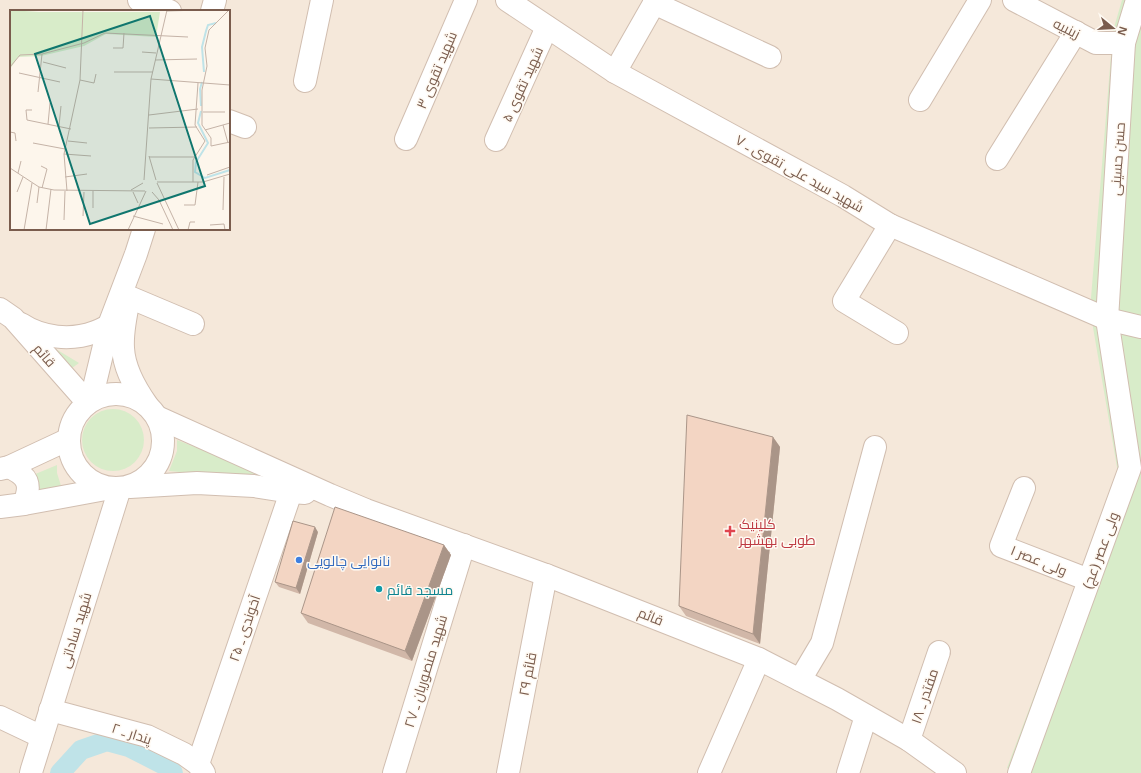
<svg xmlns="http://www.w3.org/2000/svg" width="1141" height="773" viewBox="0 0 1141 773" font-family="'Open Sans',Cairo,sans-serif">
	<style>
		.residential { fill: #f5e8da; fill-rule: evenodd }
		.green { fill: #d8ecc9 }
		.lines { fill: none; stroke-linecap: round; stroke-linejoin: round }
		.canal { stroke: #bfe3e8; stroke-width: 20 }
		.minor-casing { stroke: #d1beb0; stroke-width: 24 }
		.minor { stroke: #fff; stroke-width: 22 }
		.wall { fill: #d1b7a8 }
		.shaded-wall { fill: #aa9588 }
		.building { fill: #f3d5c3; stroke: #aa9588 }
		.health-dot { fill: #e0444e; stroke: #fffaf3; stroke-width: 1.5 }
		.shop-dot { fill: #3f7fe0; stroke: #fffaf3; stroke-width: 1.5 }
		.culture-dot { fill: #0f9aa8; stroke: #fffaf3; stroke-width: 1.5 }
		.labels { text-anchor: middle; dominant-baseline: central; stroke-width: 3; stroke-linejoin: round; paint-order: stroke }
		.street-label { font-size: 14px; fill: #7a5c4d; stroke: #fffaf3 }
		.health-label { font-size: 14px; fill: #be3a42; stroke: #fffaf3; text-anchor: start }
		.shop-label { font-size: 14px; fill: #366cbe; stroke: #fffaf3; text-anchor: start }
		.culture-label { font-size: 14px; fill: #0d838f; stroke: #fffaf3; text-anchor: start }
		.inset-river { fill: none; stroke: #bfe3e8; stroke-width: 2 }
		.inset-road { fill: none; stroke: #c5b3a7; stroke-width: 1 }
		.view { fill: #0f766e; fill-opacity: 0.15; stroke: #0f766e; stroke-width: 2 }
		.inset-edge { fill: none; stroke: #7a5c4d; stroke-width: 2 }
	</style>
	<rect width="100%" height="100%" fill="#fdf6ec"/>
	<!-- residential -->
	<path class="residential" d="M0,0H1141V773H0ZM11,11H229V229H11Z"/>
	<!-- green -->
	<g class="green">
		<path d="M1122,0H1141V773H1016L1007,768L1118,473L1090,310L1113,31Z"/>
		<path d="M21,328L79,363L72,368L68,373Z"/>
		<circle cx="113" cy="440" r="31"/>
		<path d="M177,440L284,482L169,471L177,451Z"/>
		<path d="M57,465V473L62,489L40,493L33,475Z"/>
	</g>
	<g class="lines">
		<!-- canal -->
		<path class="canal" d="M60,773L81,750L107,741L129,747L168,767L173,773"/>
		<!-- minor casing -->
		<g class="minor-casing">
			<g id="minor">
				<path d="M139,0L170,11"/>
				<path d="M507,0L615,72L843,196L890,225L1107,319L1141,327"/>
				<path d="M1014,0L1096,43H1124"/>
				<path d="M654,3L770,57"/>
				<path d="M212,11L215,0"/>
				<path d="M615,72L656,0"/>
				<path d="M305,81L322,0"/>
				<path d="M920,100L980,0"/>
				<path d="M229,121L245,127"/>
				<path d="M406,139L466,0"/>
				<path d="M496,140L547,27"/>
				<path d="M997,159L1076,32"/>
				<path d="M890,225L844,301L897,333"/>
				<path d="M129,297L193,324"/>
				<path d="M128,304C125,319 122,333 123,348C124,369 135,388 147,405"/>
				<path d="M0,309L13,318L88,403"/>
				<path d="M21,324C42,338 71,341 95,332C100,330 105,328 109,325"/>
				<circle cx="116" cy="441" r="47"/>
				<path d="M91,400L109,325L136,254L144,229"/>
				<path d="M157,417L330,495L366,510L546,575L759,659L837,699L909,740L955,773"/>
				<path d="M9,467C28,476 32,484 24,504"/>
				<path d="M0,469L9,467L69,439"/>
				<path d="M130,487L197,483L254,486L291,492L305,493"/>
				<path d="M1024,488L1001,546L1089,580"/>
				<path d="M0,507L24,504L111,488"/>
				<path d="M800,680L822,643L875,447"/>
				<path d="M50,710L147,736L184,754L198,764L204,773"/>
				<path d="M0,717L42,737"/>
				<path d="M909,740L939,652"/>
				<path d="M198,764L291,492"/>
				<path d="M31,773L32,769L120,488"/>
				<path d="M394,773L464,545"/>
				<path d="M508,773L546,575"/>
				<path d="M709,773L759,659"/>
				<path d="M848,773L866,716"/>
				<path d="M1019,773L1130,468L1107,319L1124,43L1137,0"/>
			</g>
		</g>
		<!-- minor -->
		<use href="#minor" class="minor"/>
	</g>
	<!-- wall -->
	<g class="wall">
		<path d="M773,437L780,447L760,644L686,616L679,606Z"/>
		<path d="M318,532L300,594L279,587L275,582Z"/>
		<path d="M444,545L451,555L412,661L308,623L301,613Z"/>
	</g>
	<!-- shaded-wall -->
	<g class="shaded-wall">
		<path d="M773,437L780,447L760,644L753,634Z"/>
		<path d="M315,527L318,532L300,594L296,588Z"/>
		<path d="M444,545L451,555L412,661L405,651Z"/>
	</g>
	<!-- building -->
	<g class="building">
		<path d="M687,415L773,437L753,634L679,606Z"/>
		<path d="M335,507L444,545L405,651L301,613Z"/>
		<path d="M293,521L315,527L296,588L275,582Z"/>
	</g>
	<!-- markers -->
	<path class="health-dot" d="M728 525h4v4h4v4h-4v4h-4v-4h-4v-4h4z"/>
	<circle class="shop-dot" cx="299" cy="560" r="4"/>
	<circle class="culture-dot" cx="379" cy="589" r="4"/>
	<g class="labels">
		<!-- street labels -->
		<g class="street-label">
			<text transform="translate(1067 28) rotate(27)">زینبیه</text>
			<text transform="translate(436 70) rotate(-67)">شهید تقوی ۳</text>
			<text transform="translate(522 84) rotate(-66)">شهید تقوی ۵</text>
			<text transform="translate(1117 159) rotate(-86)">حسن حسینی</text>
			<text transform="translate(800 173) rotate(29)">شهید سید علی تقوی ـ ۷</text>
			<text transform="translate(45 355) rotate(49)">قائم</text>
			<text transform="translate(1100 550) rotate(-70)">ولی عصر (عج)</text>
			<text transform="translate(1039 560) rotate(22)">ولی عصر ۱</text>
			<text transform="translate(651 616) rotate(22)">قائم</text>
			<text transform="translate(244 628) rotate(-71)">آخوندی ـ ۲۵</text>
			<text transform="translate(75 630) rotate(-73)">شهید ساداتی</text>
			<text transform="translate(425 671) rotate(-73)">شهید منصوریان ـ ۲۷</text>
			<text transform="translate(527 674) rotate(-79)">قائم ۲۹</text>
			<text transform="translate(924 696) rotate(-71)">مقتدر ـ ۱۸</text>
			<text transform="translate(132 733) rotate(18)">پندار ـ ۲</text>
		</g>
		<!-- health labels -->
		<g class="health-label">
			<text x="739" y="523">کلینیک<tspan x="739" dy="16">طوبی بهشهر</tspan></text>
		</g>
		<!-- shop labels -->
		<g class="shop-label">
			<text x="307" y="560">نانوایی چالویی</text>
		</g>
		<!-- culture labels -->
		<g class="culture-label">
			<text x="387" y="589">مسجد قائم</text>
		</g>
	</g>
	<!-- overview -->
	<g transform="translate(10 10)">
		<rect width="220" height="220" fill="#fdf6ec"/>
		<path d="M0,0L29,2H150L146,27L96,24L74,36L31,46L8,47L0,59Z" fill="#d8ecc9"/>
		<path class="inset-river" d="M194,62L192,37L196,21L198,15L206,13M191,96L190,79L192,72M191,101L188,113L198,133L186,152L185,162L195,168L220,160"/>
		<path class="inset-road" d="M219,0L199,20L195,38L197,56L192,80V115L201,128V136L220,132M157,1L189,0M103,38H113L114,23M132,42L146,43M145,50L187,49M33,52L56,58M0,57L10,45L32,44L74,33L95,23L178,27M104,62H143M9,63L50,72M141,69L220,75M70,70L84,73L86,64M28,82L32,44M22,100H16L17,110L61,119M193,102H215M139,105L188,99M38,114L40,93M213,115L218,133M49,116L51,96M139,118L187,117M195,120L220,113M0,122L5,123L6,131M58,131L77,133M23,133L55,139M54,144L81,146M139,146L146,170M139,147H184M31,156L37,159L32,178M0,158L29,177L44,180L135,181M8,163L11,151M197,165L220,157M55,167L77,164M134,170L141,69L157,0M147,172H193L220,164M183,172V150L195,131L185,115L188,73M147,173L169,220M121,180L133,173M57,181L54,144L70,70L73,0M7,182L13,167M123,182L128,193M142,182L149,190L163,220M27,193L29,177M174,195H185L188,172M83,198V181M213,200L214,167M73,206L74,182M123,206L153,214M54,210L55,181M200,215L214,214L215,220M14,220L22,173M36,220L41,179M63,220H95M118,220L136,181M178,220L180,212H185"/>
		<path class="view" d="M140,6L195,176L80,214L25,44Z"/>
		<rect width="220" height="220" class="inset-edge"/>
	</g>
	<!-- north arrow -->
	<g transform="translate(1113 28) rotate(108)" stroke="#fffaf3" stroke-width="3" paint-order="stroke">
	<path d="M0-3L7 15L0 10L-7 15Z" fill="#7a5c4d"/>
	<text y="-6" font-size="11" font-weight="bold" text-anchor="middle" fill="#7a5c4d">N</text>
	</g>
</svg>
